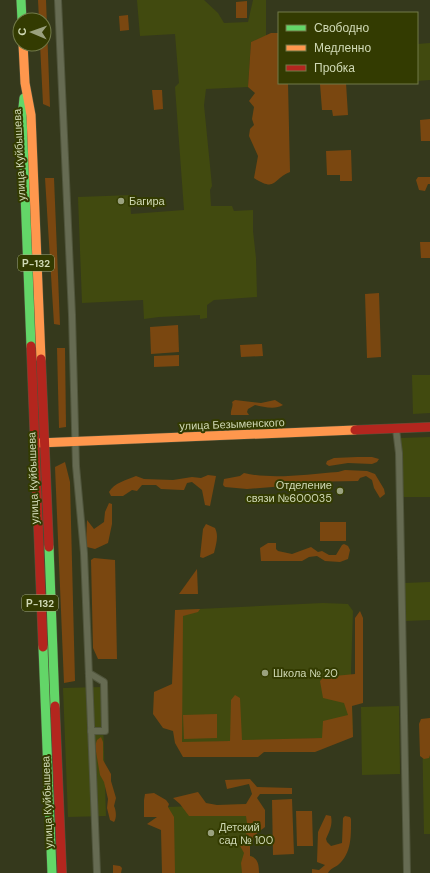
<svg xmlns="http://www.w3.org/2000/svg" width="430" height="873" viewBox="0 0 430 873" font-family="'DM Sans',sans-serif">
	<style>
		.built { fill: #414a0f }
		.green { fill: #7a4710 }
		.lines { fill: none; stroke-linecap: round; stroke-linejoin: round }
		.street-casing { stroke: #50553c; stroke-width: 8 }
		.fast-casing { stroke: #50553c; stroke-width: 10 }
		.slow-casing { stroke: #50553c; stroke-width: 10 }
		.jam-casing { stroke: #50553c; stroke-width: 10 }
		.street { stroke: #666b52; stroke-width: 6 }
		.fast { stroke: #63d668; stroke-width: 9 }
		.slow { stroke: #ff974d; stroke-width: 9 }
		.jam { stroke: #b3261e; stroke-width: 9 }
		.poi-dot { fill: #9aa17f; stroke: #333b01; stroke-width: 1.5 }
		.labels { text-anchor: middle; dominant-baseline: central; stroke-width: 4; stroke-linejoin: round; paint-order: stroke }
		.shield { fill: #333b01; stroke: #a1aa7f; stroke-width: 1 }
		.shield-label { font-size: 10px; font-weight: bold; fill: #d0d9b5 }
		.street-label { font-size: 11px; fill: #d0d9b5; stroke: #333b01 }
		.poi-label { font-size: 11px; fill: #d0d9b5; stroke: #333b01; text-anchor: start }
	</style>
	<rect width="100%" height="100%" fill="#35391c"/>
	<!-- built -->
	<g class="built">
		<path d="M137,0H204L218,13L224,23L248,22L253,0H266V36L251,42L248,87L206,89L204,105L212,186L210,190L211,206H232L234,211L253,210V231L256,258L257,297L214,300L207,305V318L200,319V315L159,317L144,319L143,300L82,303L78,197L133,195V197L130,201L131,214L184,210L175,87L179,83L175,34L140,36Z"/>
		<path d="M430,43V80L417,81V44Z"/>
		<path d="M412,375H430V413L413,414Z"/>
		<path d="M430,437V497H401V438Z"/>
		<path d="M430,582V620L406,621L404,583Z"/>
		<path d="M323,603L348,604L353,611L351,671L353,737L180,743L178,610Z"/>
		<path d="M102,687L106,816L68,817L63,688Z"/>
		<path d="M399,706L400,774L362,775L361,707Z"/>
		<path d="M422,722H430V834H424Z"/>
		<path d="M253,804V842L250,845V856L254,857V873H169L168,807Z"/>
	</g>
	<!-- green -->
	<g class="green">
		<path d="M38,0H46L50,107L43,104L40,44H44V20H39Z"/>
		<path d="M247,1V18H236V2Z"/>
		<path d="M128,15L129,30L120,31L119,16Z"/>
		<path d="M271,33H279V83H288L290,172C273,178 277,193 254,178L258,156L249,136L250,129L254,125L252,119L254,107L249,101L255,93L248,87L251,42Z"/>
		<path d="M346,83L348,115L333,116L332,110H322L320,84Z"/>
		<path d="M152,90H162L163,109L154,110Z"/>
		<path d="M430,119V141H421L420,120Z"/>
		<path d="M351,150L352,181H340V175H327L326,151Z"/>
		<path d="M418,177H430V184H428L425,191L419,190L416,180Z"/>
		<path d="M45,178H54L60,325L54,324Z"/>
		<path d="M420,242H430V258H421Z"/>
		<path d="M379,293L381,357L367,358L365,294Z"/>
		<path d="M178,325L179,352L151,354L150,327Z"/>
		<path d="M262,344L263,356L241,357L240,345Z"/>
		<path d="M57,348H65L66,427L59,428Z"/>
		<path d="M179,355V366L154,367V356Z"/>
		<path d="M235,400L261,403L275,400L283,405C275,410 264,407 255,405L248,409L247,412L249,415H231C230,410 234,406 232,402Z"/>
		<path d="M357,457H372L379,459L377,462L372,464L348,463L329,466L326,464L327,461L334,458Z"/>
		<path d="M65,462L70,482L75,681L64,683L55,467Z"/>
		<path d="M345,470L367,471L375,474L384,489L385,494L380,498L374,488L372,480L366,476L360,478L358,481L300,482L285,486L247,489L225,487L223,485L224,479L240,476L244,473C274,480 307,474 338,472Z"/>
		<path d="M208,475L216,476L210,506L205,505L202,490L192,482L187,483L184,490H182L161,489L156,485H142L137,491L132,490L123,496H111L109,492C114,483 126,480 136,476L144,479L173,480L192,477L201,478Z"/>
		<path d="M109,503L112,504V524L108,543L95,549L87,547L86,545L87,520L94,529L104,522L105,512Z"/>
		<rect x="320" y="522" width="26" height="19"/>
		<path d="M206,524L215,528C219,536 216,544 214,553L203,558L200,557L203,529Z"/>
		<path d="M268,543H276V549L278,551L292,554L311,547L318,552L322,551L329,555H336L342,545L344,544L348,546L350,550L348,559L340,562L325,561L317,556L309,557L302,561H261L260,548Z"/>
		<path d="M94,558L115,560L117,659H98L93,648L91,560Z"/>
		<path d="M197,569L198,594H179Z"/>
		<path d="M200,609L198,612L183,616L182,742L230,741L231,700L235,695L240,698L242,740L322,738L323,721L348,715L344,703L323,698L320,681L324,677L355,674V618L360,611L363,618V703L352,706L353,737L315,752H264L258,757H183L175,743L173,731L163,728L153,714L154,692L172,684L175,610Z"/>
		<path d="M217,714V738L184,739L183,715Z"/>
		<path d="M430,718V755L429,758L424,759L420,756L419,724L421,719Z"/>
		<path d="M101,737L103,742V760L111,774V781L116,798L114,806C116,810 117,818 114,822L110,820L107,808L108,799L104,782L100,775L95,746L97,740Z"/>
		<path d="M250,779L257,787L292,788V794H260L257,798L265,810V827C260,831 253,835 253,842L250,845V856C258,858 259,865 259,873H242L241,863L244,853L239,844C249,833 248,830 246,816H189L180,804L173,798L198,792L206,803L217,805L246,804L252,794L249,784L227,789L225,780Z"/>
		<path d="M154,793L166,800L169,804L168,807L174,817L175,873H162L161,830L147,824L157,817H144V800L145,794Z"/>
		<path d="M292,799L294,854L273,855L272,800Z"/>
		<path d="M296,811H312L313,846H297Z"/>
		<path d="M326,815L331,816C333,825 329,832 326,839L327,842L331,846L342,843L343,818L345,816L350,817L351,819C351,835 352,853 338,865C334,868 331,868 328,873H312V869L319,870L325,865L317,862L318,832Z"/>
		<path d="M113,865L120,866L122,868L121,873H113Z"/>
	</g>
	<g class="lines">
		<!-- street casing -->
		<g class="street-casing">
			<g id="street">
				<path d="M58,0L72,315L76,466L84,553L97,873"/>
				<path d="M396,429L399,453L407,873"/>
				<path d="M89,673L104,682L105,731H91"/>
			</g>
		</g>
		<!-- fast casing -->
		<g class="fast-casing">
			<g id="fast">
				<path d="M21,0L22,20"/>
				<path d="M24,98L22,117L31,346"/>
				<path d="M49,547L55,706"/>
				<path d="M43,647L52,873"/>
			</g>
		</g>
		<!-- slow casing -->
		<g class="slow-casing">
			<g id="slow">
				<path d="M23,44L25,83L31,115L41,359"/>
				<path d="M38,443L355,430"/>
			</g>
		</g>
		<!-- jam casing -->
		<g class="jam-casing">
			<g id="jam">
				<path d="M31,346L43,647"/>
				<path d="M41,359L49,547"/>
				<path d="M355,430L430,427"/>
				<path d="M55,706L62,873"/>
			</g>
		</g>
		<!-- street -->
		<use href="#street" class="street"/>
		<!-- fast -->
		<use href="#fast" class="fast"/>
		<!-- slow -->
		<use href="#slow" class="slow"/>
		<!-- jam -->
		<use href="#jam" class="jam"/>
	</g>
	<!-- markers -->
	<g class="poi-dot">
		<circle cx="121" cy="201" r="4"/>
		<circle cx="340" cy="491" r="4"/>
		<circle cx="265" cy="673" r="4"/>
		<circle cx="211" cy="833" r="4"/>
	</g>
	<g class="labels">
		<!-- shield labels -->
		<g class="shield">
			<rect x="18" y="255" width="36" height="16" rx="3"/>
			<rect x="22" y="595" width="36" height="16" rx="3"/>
		</g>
		<g class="shield-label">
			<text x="36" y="263">Р-132</text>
			<text x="40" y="603">Р-132</text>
		</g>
		<!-- street labels -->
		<g class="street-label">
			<text transform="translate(19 155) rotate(-93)">улица Куйбышева</text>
			<text transform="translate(232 424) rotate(-2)">улица Безыменского</text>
			<text transform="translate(33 478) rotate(-92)">улица Куйбышева</text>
			<text transform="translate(47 802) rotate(-92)">улица Куйбышева</text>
		</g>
		<!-- poi labels -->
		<g class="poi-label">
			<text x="129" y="201">Багира</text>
			<text x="332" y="485" text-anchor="end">Отделение<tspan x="332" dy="13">связи №600035</tspan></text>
			<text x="273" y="673">Школа № 20</text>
			<text x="219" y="827">Детский<tspan x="219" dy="13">сад № 100</tspan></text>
		</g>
	</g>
	<!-- legend -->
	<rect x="278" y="12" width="140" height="72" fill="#333b01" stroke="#727a49"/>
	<rect x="286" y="25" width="20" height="6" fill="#63d668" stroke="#727a49"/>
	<text x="314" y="32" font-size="12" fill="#d0d9b5">Свободно</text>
	<rect x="286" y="45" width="20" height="6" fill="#ff974d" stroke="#727a49"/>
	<text x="314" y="52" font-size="12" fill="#d0d9b5">Медленно</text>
	<rect x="286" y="65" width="20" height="6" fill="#b3261e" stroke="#727a49"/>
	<text x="314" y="72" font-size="12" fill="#d0d9b5">Пробка</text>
	<!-- north arrow -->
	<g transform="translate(32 32) rotate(272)"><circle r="19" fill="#333b01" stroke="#727a49"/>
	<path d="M0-3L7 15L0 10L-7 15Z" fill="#9aa17f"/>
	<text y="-6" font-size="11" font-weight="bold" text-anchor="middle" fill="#d0d9b5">С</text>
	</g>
</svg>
